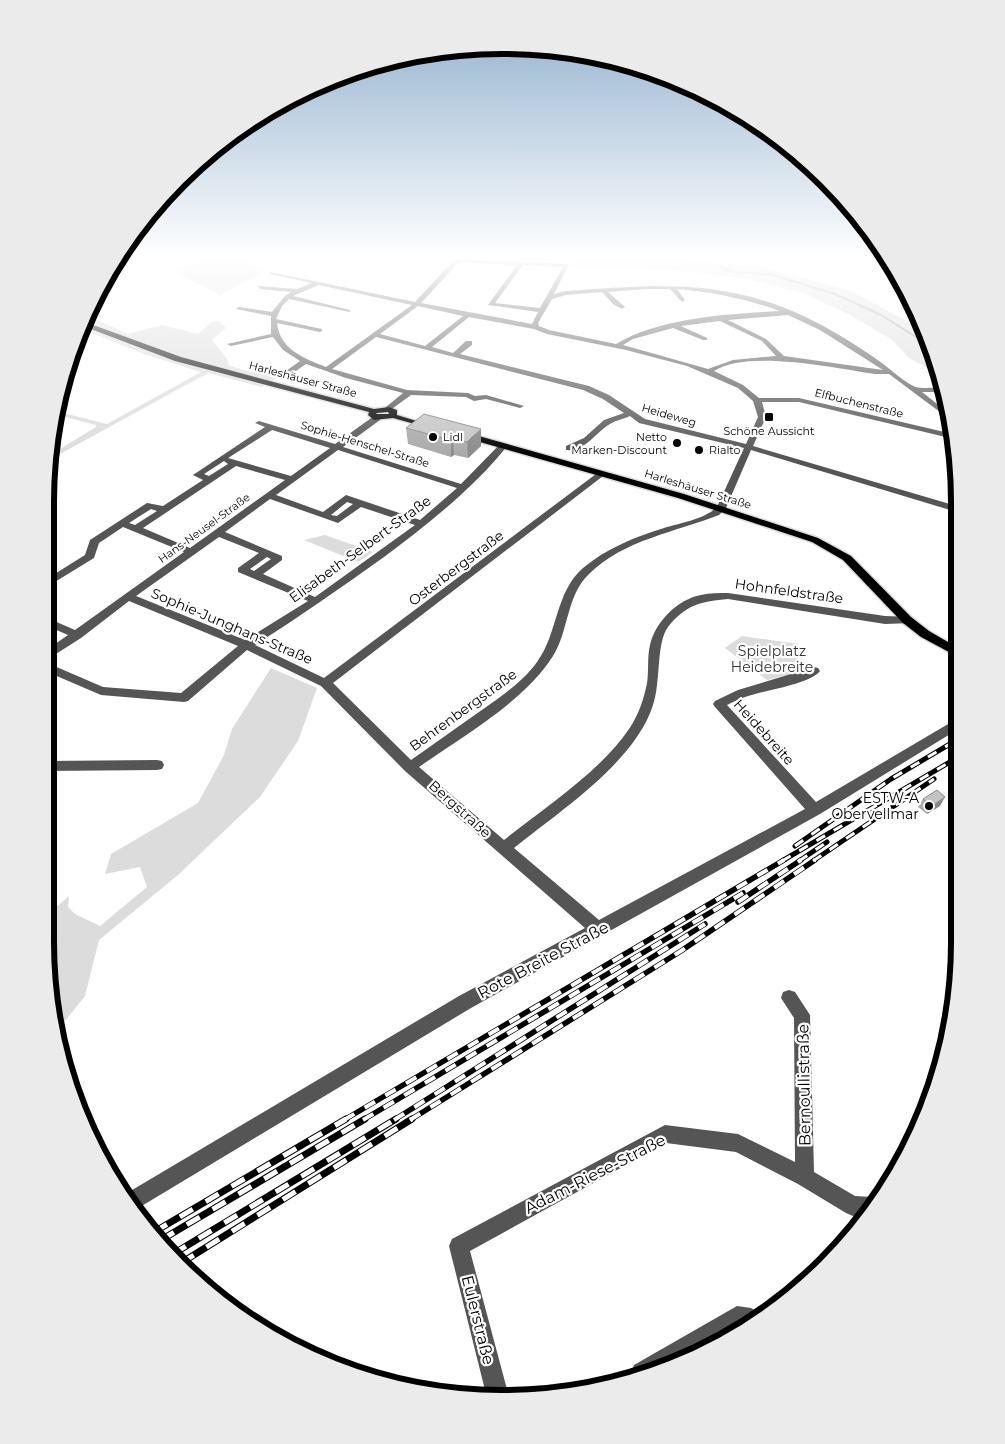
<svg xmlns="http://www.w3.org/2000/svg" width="1005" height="1444" viewBox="0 0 1005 1444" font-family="Montserrat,sans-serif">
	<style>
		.green { fill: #dcdcdc }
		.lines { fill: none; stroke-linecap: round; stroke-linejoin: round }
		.stream { stroke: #a3a3a3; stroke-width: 2 }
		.major-casing { stroke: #dbdbdb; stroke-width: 3 }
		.minor { fill: #555; fill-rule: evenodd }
		.major { fill: #000; fill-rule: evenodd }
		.rail-far2-casing { stroke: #000; stroke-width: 5 }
		.rail-far1-casing { stroke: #000; stroke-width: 5.5 }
		.rail-casing { stroke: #000; stroke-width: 7 }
		.rail-far2 { stroke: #fff; stroke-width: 3; stroke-dasharray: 10; stroke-linecap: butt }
		.rail-far1 { stroke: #fff; stroke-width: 4; stroke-dasharray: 12; stroke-linecap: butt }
		.rail { stroke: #fff; stroke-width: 5; stroke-dasharray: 15; stroke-linecap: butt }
		.wall { fill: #a9a9a9 }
		.shaded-wall { fill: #898989 }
		.building { fill: #c4c4c4; stroke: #898989 }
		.poi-dot { fill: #000; stroke: #fff; stroke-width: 2 }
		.labels { text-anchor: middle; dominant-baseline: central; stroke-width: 4.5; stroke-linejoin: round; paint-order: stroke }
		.far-street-label { font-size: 11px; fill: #000; stroke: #fff }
		.far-poi-label { font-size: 11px; fill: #000; stroke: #fff; text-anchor: start }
		.street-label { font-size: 14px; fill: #000; stroke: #fff }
		.park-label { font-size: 14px; fill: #333; stroke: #fff }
		.poi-label { font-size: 14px; fill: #000; stroke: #fff; text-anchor: end }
		.near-street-label { font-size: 16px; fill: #000; stroke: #fff }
		.rim { fill: none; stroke: #000; stroke-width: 6 }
	</style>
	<rect width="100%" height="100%" fill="#fff"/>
	<!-- green -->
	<g class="green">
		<path d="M211,256H240L259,268L268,270L220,295L173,271Z"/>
		<path d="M573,256H654L760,267L851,291L914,325H921L938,374L909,358L891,339L848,314L803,293L748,279L672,270L569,266Z"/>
		<path d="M87,315L128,334L162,325L198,334L213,321H219L226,328L212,340L227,359L229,366L276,378L262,387L208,373L49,460L50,455L96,427V425L54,414L55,411L107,424L201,372L144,354L82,329Z"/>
		<path d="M325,535L373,552L358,562L304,540Z"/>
		<path d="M742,636L798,644L797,673L767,680L725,648Z"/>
		<path d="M271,668L317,688L298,741L260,797L178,875L99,940L85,996L57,1031L45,942V917L69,896L68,907L75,914L100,926L147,887L140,867L105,874L111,854L198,803L224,755L232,729Z"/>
	</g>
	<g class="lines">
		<!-- stream -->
		<g class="stream">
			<path d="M735,256L741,259"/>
			<path d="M721,267L733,272L769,274L835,294L881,315L916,337L935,366"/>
		</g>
		<!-- major casing -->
		<g class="major-casing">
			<g id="major">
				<path d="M85,322L181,357L374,409L389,407L397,410V415L433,426L429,428L393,418L374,420L368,415L369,412L175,361L83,326ZM388,412L389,414H376L377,413Z"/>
				<path d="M462,433H468L684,494L818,538L851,556L911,617L929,631L960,649V658L921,637L903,623L843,560L812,542L678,498L462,437Z"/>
			</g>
		</g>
		<!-- minor -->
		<g class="minor">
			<path d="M455,259L569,264L554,294L565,291C646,286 712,278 790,310C821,323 851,341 879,361C888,367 906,384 916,387C924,389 934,387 942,388L943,392H922L951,415L952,421L889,374H875C836,368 747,349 714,371L743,385L759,398H799L953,434L954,439L799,402H762L766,417L753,446L960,507V513L751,450L726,508L719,515C676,532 623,540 589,574C566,596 569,631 553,656C524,702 463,736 419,767L504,840C544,808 601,771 629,729C638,716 644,699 647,683C649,671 647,658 650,645C655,622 678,599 701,595C710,593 719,593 728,593L885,616L911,617L913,620L911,623L885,624L728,599C702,601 685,605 668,627C656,643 661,682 653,705C635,762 560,811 514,848L599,920L805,809L715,707L713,704L715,701L738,690L814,667L818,668L820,671C809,685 763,690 745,697C739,699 733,702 727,705L816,802L960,717V728L820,814L471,1008L135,1210L122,1196L459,996L585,928L405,771L321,686L247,650L188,701L184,702L101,695L45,671V662L103,687L181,693L238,646L129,601L81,638L45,661V651L68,635L45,625V617L75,630L184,552L123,527L99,543L94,558L45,588V580L85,555L90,540L147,503L163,506L203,480L193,475L265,427L255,423L259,421L335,444L374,416H380V420L343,447L461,484L501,443L508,445C474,488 428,524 384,557C342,587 299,617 255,645L324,678L600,471L607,473L333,683L411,760C434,744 456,728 479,712C500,697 522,683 537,662C558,634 555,592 583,568C607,548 635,537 664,528C680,523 705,519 717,507L744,448L639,423L630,416C624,419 616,420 610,424C596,432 585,452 566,450V446L584,438L604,420L624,413L603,399L583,390L376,337L332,369L407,390L468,393L475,396L486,395L524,406L520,408L486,399L474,401L466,397L411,395L389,411L385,409L386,407L403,393L346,378L306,364L290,375L278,374V370L286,371L300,361L283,350L273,337L231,346L227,344L271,334V316L236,309L239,307L272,312L285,296L291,292L260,289L258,286L297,289L312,283L270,274V272L415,302ZM459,262L517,265L488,305L538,312L532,324L421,303ZM523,265L563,267L540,308L495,303ZM319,285L412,305L326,367C304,358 280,350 277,323L320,332L322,331V329L276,319L282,306L289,299L350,312V310L293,296ZM645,289H670L682,302L685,300L677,289C713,292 746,299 780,311C729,314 661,317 616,344L549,330L539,326L538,323L552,299L566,295L602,292L613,304L622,309L625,307L624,306L608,292ZM418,306L463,316L425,346L380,334ZM788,315L820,330L883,370L784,356L766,339L728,320ZM469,317L534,329L547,334L626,350L687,366L738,388L753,401L758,417L746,444L645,419L609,395L589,386L460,354L472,345V341H466L453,353L432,347ZM720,321L762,341L776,356L733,360L708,369L623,345L633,339L673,328L703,340H707V338L681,326ZM272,430L330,448L291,476L228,458ZM338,450L457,488L420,520L346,495L323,512L276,495ZM224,461L228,464L209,476L204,474ZM236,466L285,480L190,548L143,528ZM270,499L338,523L361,507L415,525L315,597L263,574L282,560V556L225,532ZM347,502L353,504L337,516L331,515ZM151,509L157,511L135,525L129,523ZM219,537L259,553L238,568V572L308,601L245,640L136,596ZM267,557L271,559L254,571L250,569Z"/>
			<path d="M157,760L162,761L164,765L162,769L157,770L45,771V761Z"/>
			<path d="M789,990L795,992L810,1015L814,1172L855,1196L873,1197L879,1200L866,1216H853L846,1213L798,1184L736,1152L666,1143L470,1251L508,1393L486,1394L449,1246L452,1239L665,1125L738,1134L795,1162L794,1018L781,998L783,992Z"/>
			<path d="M737,1306L751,1308L759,1313L688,1357L632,1376L631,1373L634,1365Z"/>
		</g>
		<!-- major -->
		<use href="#major" class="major"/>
		<!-- rail-far2 casing -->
		<g class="rail-far2-casing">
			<g id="rail-far2">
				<path d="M795,846L891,779L960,738"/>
				<path d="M782,861L960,756"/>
				<path d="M799,861L827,842"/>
				<path d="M813,861L934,779"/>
			</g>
		</g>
		<!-- rail-far1 casing -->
		<g class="rail-far1-casing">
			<g id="rail-far1">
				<path d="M738,902L801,860"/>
				<path d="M344,1120L784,860"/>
				<path d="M363,1120L743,893"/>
				<path d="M394,1120L705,924"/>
				<path d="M410,1120L681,951L815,860"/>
			</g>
		</g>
		<!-- rail casing -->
		<g class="rail-casing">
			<g id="rail">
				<path d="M154,1232L346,1119"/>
				<path d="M161,1240L365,1119"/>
				<path d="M173,1254L396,1119"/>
				<path d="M181,1263L412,1119"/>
			</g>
		</g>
		<!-- rail-far2 -->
		<use href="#rail-far2" class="rail-far2"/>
		<!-- rail-far1 -->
		<use href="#rail-far1" class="rail-far1"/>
		<!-- rail -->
		<use href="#rail" class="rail"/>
	</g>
	<!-- wall -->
	<g class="wall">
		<path d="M424,414L481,446L468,458L454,455L451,457L408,444L406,428Z"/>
		<path d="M923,799L940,806L927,814L918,807Z"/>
	</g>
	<!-- shaded-wall -->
	<g class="shaded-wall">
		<path d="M481,429V446L468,458L467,442Z"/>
		<path d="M453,438L454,455L451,457V440Z"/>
		<path d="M945,797L940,806L927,814L932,806Z"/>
	</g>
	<!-- building -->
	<g class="building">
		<path d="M424,414L481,429L467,442L453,438L451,440L406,428Z"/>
		<path d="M937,790L945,797L932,806L923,799Z"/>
	</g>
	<!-- sky -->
	<linearGradient id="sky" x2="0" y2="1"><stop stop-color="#8cadcc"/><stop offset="0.56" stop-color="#fff"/><stop offset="1" stop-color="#fff" stop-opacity="0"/></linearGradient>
	<rect width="1005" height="458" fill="url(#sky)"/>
	<!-- markers -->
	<g class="poi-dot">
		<rect x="764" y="412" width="10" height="10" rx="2.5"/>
		<circle cx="433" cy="437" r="5"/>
		<circle cx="677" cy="443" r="5"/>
		<circle cx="699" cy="450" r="5"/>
		<circle cx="929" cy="806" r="5"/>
	</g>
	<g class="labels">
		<!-- far-street labels -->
		<g class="far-street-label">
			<text transform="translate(303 379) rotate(15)">Harleshäuser Straße</text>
			<text transform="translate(859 403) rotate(14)">Elfbuchenstraße</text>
			<text transform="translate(669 415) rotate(16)">Heideweg</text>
			<text transform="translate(365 444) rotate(17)">Sophie-Henschel-Straße</text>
			<text transform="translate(698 489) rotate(17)">Harleshäuser Straße</text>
			<text transform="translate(204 528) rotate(-36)">Hans-Neusel-Straße</text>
		</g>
		<!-- far-poi labels -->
		<g class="far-poi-label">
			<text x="769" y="431" text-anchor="middle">Schöne Aussicht</text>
			<text x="443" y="437">Lidl</text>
			<text x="667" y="437" text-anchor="end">Netto<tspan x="667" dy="13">Marken-Discount</tspan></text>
			<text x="709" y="450">Rialto</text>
		</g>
		<!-- street labels -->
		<g class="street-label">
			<text transform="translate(360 549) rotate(-36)">Elisabeth-Selbert-Straße</text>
			<text transform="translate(456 568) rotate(-37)">Osterbergstraße</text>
			<text transform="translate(789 591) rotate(8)">Hohnfeldstraße</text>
			<text transform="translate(232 626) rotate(23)">Sophie-Junghans-Straße</text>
			<text transform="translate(463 710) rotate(-36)">Behrenbergstraße</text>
			<text transform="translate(764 732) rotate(48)">Heidebreite</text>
			<text transform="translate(460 809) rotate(42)">Bergstraße</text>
		</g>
		<!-- park labels -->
		<g class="park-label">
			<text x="772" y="651">Spielplatz<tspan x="772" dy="16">Heidebreite</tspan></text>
		</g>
		<!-- poi labels -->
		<g class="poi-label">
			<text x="919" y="798">ESTW-A<tspan x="919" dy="16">Obervellmar</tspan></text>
		</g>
		<!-- near-street labels -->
		<g class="near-street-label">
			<text transform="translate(543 960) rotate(-28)">Rote Breite Straße</text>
			<text transform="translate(804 1085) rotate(-91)">Bernoullistraße</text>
			<text transform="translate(595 1174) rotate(-27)">Adam-Riese-Straße</text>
			<text transform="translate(478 1320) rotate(76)">Eulerstraße</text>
		</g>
	</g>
	<!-- crop -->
	<path d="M0 0H1005V1444H0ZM502 54H503A448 448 0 0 1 951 502V942A448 448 0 0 1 503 1390H502A448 448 0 0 1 54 942V502A448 448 0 0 1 502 54Z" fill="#ebebeb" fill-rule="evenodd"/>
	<path class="rim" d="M502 54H503A448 448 0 0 1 951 502V942A448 448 0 0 1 503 1390H502A448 448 0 0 1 54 942V502A448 448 0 0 1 502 54Z"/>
</svg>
